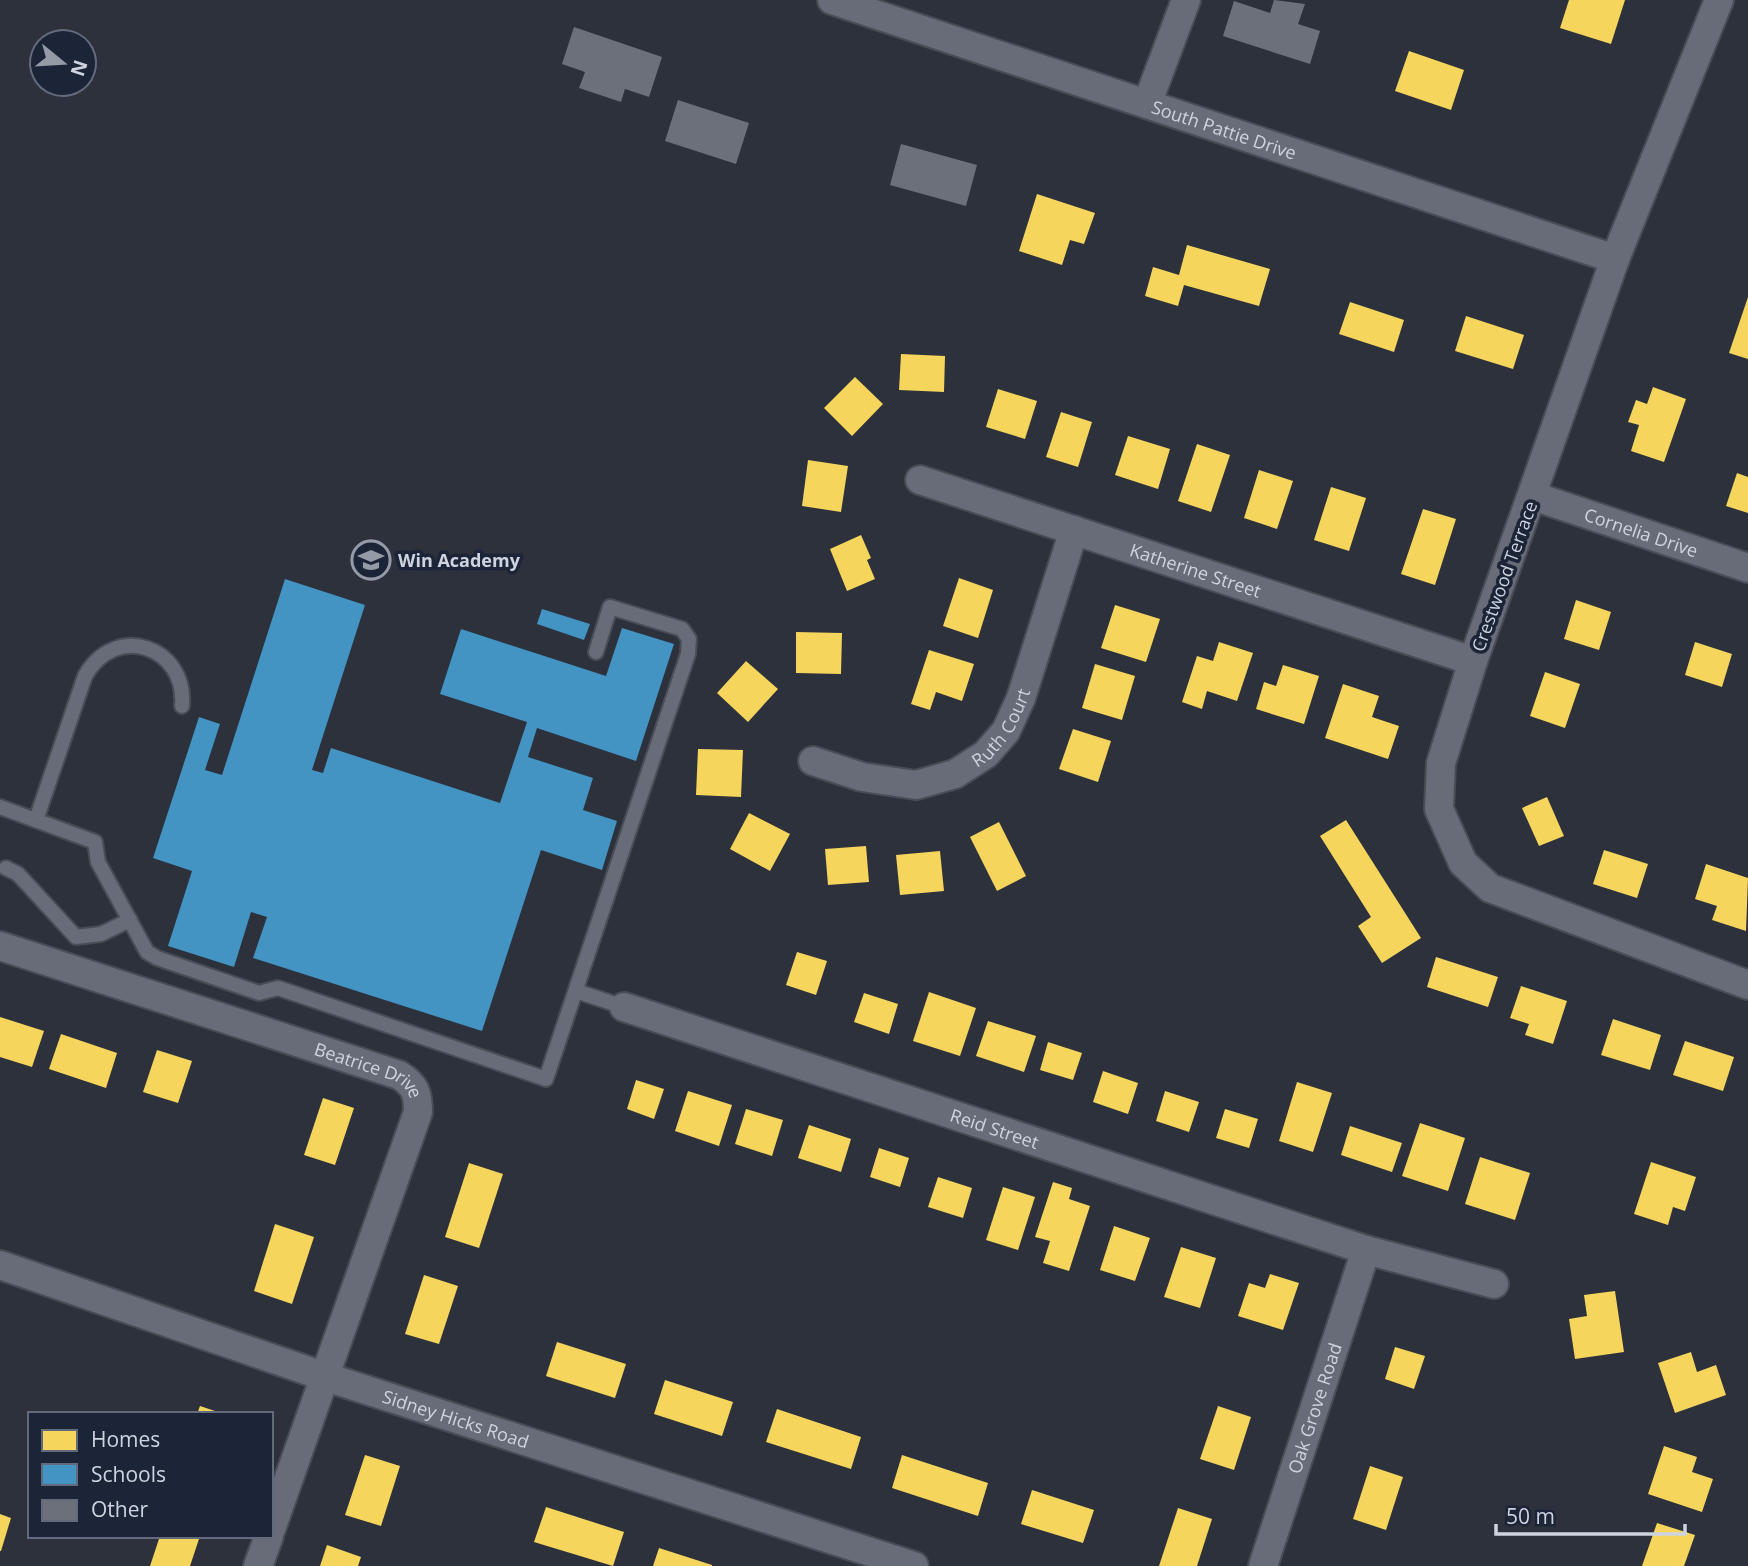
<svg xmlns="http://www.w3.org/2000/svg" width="1748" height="1566" viewBox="0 0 1748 1566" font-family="'Open Sans',sans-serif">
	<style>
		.homes { fill: #f6d55c }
		.schools { fill: #4393c3 }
		.building { fill: #6c707a }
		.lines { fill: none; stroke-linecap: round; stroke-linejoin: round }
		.lane-casing { stroke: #484c55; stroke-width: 18 }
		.street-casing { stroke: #484c55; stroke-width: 32 }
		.lane { stroke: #676c78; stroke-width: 14 }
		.street { stroke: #676c78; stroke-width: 28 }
		.labels { text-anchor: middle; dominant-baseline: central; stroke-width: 7; stroke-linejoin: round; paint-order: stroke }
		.street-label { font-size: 18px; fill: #ced3e0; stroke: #1c2437 }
		.poi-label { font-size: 18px; font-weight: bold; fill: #ced3e0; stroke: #1c2437; text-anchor: start }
	</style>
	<rect width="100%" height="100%" fill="#2c313c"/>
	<!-- homes -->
	<g class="homes">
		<path d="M1569,0H1625L1611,44L1560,28Z"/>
		<path d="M1409,51L1464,70L1451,110L1395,91Z"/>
		<path d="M1037,194L1095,213L1084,244L1070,240L1062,265L1019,251Z"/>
		<path d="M1187,245L1270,269L1259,306L1184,285L1178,306L1145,296L1153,267L1179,275Z"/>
		<path d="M1748,297V359L1729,353Z"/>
		<path d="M1350,302L1404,320L1394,352L1339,334Z"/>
		<path d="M1466,316L1524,335L1513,369L1455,351Z"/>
		<path d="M901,354L945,356L944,392L899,390Z"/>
		<path d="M855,377L883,404L852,436L824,408Z"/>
		<path d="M1653,387L1686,399L1664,462L1631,451L1639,425L1628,422L1636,400L1647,404Z"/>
		<path d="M998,389L1037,401L1025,439L986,427Z"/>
		<path d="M1061,412L1092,422L1078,467L1046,457Z"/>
		<path d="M1128,436L1170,449L1158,489L1115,475Z"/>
		<path d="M1197,444L1230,455L1211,512L1178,501Z"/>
		<path d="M808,460L848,466L841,512L802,506Z"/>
		<path d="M1259,470L1293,481L1277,529L1244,518Z"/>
		<path d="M1737,473L1748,477V513L1726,506Z"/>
		<path d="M1331,487L1366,498L1349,551L1314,540Z"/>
		<path d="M1423,509L1456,519L1435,585L1401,574Z"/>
		<path d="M861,535L871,558L867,560L875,579L847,591L830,549Z"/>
		<path d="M959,578L993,590L978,638L943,626Z"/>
		<path d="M1576,600L1611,612L1599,650L1564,639Z"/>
		<path d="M1115,605L1160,619L1146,662L1101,648Z"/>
		<path d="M796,632L842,633L841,674L796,673Z"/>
		<path d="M1219,642L1253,653L1237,701L1207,691L1202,709L1182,702L1197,656L1213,661Z"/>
		<path d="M1695,642L1732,654L1722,687L1685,675Z"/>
		<path d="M929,650L974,664L962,701L936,692L930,710L911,704Z"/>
		<path d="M746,661L778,689L748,722L717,693Z"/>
		<path d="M1095,664L1135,676L1122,720L1082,708Z"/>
		<path d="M1283,665L1319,676L1304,724L1256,709L1264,682L1276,686Z"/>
		<path d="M1545,672L1580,684L1565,728L1530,716Z"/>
		<path d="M1343,684L1379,696L1372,717L1399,726L1388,759L1325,738Z"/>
		<path d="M1073,729L1111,741L1098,782L1059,769Z"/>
		<path d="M698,749L743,750L741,797L696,795Z"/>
		<path d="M1547,797L1564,836L1539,846L1522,808Z"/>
		<path d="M749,813L790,834L770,871L730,849Z"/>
		<path d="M1346,820L1421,938L1382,963L1358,926L1371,917L1320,836Z"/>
		<path d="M999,822L1026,876L997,891L970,837Z"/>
		<path d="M866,846L869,882L828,885L825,849Z"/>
		<path d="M1604,850L1648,864L1637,898L1593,884Z"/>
		<path d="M940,851L944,891L900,895L896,855Z"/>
		<path d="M1706,864L1748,878L1746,931L1712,920L1717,906L1695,899Z"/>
		<path d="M797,952L827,961L816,995L786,985Z"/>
		<path d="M1436,957L1498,977L1488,1007L1427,987Z"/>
		<path d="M1521,986L1567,1001L1553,1044L1525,1035L1529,1024L1510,1018Z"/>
		<path d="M929,992L976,1008L960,1056L913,1041Z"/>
		<path d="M864,993L898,1004L889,1034L854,1022Z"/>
		<path d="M0,1017L44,1031L32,1067L0,1057Z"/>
		<path d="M1613,1019L1661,1035L1650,1070L1601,1055Z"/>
		<path d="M988,1021L1036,1036L1024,1072L976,1056Z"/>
		<path d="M61,1034L117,1053L106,1088L49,1069Z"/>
		<path d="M1685,1041L1734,1057L1723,1091L1673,1075Z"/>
		<path d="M1048,1042L1082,1053L1073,1080L1040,1070Z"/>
		<path d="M157,1050L192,1061L178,1103L143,1092Z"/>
		<path d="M1103,1071L1138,1083L1128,1114L1093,1102Z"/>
		<path d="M636,1080L664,1089L654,1119L627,1109Z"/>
		<path d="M1297,1082L1332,1093L1313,1152L1279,1141Z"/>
		<path d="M688,1091L732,1105L719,1146L675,1131Z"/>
		<path d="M1165,1091L1199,1102L1189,1132L1156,1121Z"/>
		<path d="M323,1098L354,1108L335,1165L304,1155Z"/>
		<path d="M746,1109L783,1120L772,1156L735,1144Z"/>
		<path d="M1225,1109L1258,1119L1249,1148L1216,1138Z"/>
		<path d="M1420,1123L1465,1138L1448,1191L1402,1176Z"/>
		<path d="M809,1125L851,1139L841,1172L798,1158Z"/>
		<path d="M1350,1126L1402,1143L1392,1172L1341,1155Z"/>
		<path d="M879,1148L909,1158L900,1187L870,1177Z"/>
		<path d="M1480,1157L1530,1173L1515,1220L1465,1204Z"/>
		<path d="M1651,1162L1696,1177L1685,1211L1673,1207L1668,1225L1634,1214Z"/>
		<path d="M469,1163L503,1174L479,1248L445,1237Z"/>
		<path d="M938,1177L972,1188L963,1218L928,1207Z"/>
		<path d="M1053,1182L1072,1188L1069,1199L1090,1206L1069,1271L1043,1263L1050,1241L1035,1237Z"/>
		<path d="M1003,1187L1035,1197L1018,1250L986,1240Z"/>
		<path d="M275,1224L314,1237L292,1304L254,1291Z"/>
		<path d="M1114,1226L1150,1238L1135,1281L1100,1270Z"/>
		<path d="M1181,1247L1216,1258L1200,1308L1164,1297Z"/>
		<path d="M1270,1274L1299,1283L1283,1330L1238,1316L1249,1283L1265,1288Z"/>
		<path d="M424,1275L458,1286L439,1344L405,1334Z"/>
		<path d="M1615,1291L1624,1352L1575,1359L1569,1319L1587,1316L1584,1295Z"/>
		<path d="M557,1342L626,1364L615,1398L546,1376Z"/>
		<path d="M1395,1347L1425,1356L1414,1389L1385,1379Z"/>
		<path d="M1691,1352L1697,1372L1716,1365L1726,1395L1675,1413L1658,1363Z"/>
		<path d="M665,1380L733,1402L722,1436L654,1414Z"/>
		<path d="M200,1406L221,1413V1414H197Z"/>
		<path d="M1218,1406L1251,1417L1234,1470L1200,1459Z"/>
		<path d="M777,1409L861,1437L851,1469L766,1442Z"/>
		<path d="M1664,1446L1697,1457L1692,1472L1713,1479L1702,1512L1648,1494Z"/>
		<path d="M365,1455L400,1466L381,1526L345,1515Z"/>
		<path d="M902,1455L988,1483L978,1516L892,1488Z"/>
		<path d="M1370,1466L1403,1477L1386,1530L1353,1519Z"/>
		<path d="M1032,1490L1094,1510L1083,1543L1021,1524Z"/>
		<path d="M546,1507L624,1532L613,1566L534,1542Z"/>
		<path d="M1178,1508L1212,1519L1197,1566H1159Z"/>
		<path d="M0,1514L11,1518L1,1551H0Z"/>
		<path d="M1657,1523L1695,1535L1684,1566H1642Z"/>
		<path d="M160,1536H200L190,1566H150Z"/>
		<path d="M327,1545L361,1557L358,1566H320Z"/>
		<path d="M659,1548L712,1565V1566H653Z"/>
	</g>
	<!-- schools -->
	<g class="schools">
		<path d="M285,579L365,605L312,770L323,773L331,748L500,803L527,722L440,694L461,629L606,676L622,628L674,644L636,761L537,728L528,757L593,778L583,810L617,821L602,870L541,850L482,1031L253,958L267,917L251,912L234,967L168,946L192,871L153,858L199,717L220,724L205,770L222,775Z"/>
		<path d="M542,609L590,624L584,640L537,624Z"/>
	</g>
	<!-- building -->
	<g class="building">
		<path d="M1274,0L1305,4L1298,24L1320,31L1310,64L1223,36L1234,1L1270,13Z"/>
		<path d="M574,27L662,57L649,97L625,89L621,102L579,88L585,72L562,64Z"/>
		<path d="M678,100L749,123L736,164L665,141Z"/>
		<path d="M901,144L977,165L966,206L890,185Z"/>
	</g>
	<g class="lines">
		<!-- lane casing -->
		<g class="lane-casing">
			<g id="lane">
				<path d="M0,807L95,842L98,862L147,952L157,958L259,993L278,988L546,1079L688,654L689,639L682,629L610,607L596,652"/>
				<path d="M36,820L85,676C115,622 187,646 182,706"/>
				<path d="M6,868L18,874L76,937L101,934L130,920"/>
				<path d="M576,991L624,1007"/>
			</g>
		</g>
		<!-- street casing -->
		<g class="street-casing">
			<g id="street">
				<path id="s1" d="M832,0L1615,259"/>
				<path d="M1719,0L1615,259L1473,661L1441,763L1439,809L1463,863L1490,888L1748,985"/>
				<path d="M1147,104L1186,0"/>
				<path id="s2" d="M920,480L1473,661"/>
				<path id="s3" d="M1533,496L1748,568"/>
				<path id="s4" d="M813,761L862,777L916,785L955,774L986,754L1006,731L1021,698L1074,530"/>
				<path id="s5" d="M0,946L399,1075C415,1085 418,1093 418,1112L271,1529"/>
				<path id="s6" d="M624,1007L1366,1250L1494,1284"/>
				<path id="s7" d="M0,1265L326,1377L914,1566"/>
				<path d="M258,1566L269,1536"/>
				<path id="s8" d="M1263,1566L1366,1250"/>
			</g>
		</g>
		<!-- lane -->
		<use href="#lane" class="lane"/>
		<!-- street -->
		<use href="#street" class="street"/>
	</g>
	<!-- icons -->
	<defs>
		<g id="school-ring" transform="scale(2.0125)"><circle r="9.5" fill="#1c2437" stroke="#959aa7" stroke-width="1.5"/><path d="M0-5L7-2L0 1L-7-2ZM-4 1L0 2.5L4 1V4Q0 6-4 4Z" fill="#959aa7"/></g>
	</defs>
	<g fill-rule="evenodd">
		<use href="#school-ring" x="371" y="560"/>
	</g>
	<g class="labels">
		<!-- street labels -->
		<g class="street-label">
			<text stroke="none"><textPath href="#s1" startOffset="413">South Pattie Drive</textPath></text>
			<text stroke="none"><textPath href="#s3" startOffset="114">Cornelia Drive</textPath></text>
			<text stroke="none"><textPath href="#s2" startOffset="290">Katherine Street</textPath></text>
			<text transform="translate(1504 576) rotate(-70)">Crestwood Terrace</text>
			<text stroke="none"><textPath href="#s4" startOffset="214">Ruth Court</textPath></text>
			<text stroke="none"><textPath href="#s5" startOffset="390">Beatrice Drive</textPath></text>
			<text stroke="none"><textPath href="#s6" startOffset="390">Reid Street</textPath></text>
			<text stroke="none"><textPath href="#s8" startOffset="166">Oak Grove Road</textPath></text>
			<text stroke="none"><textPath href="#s7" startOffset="481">Sidney Hicks Road</textPath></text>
		</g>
		<!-- poi labels -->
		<g class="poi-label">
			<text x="398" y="560">Win Academy</text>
		</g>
	</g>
	<!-- legend -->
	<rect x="28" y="1412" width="245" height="126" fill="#1c2437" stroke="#636a7b" stroke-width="2"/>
	<rect x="42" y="1430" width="35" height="21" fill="#f6d55c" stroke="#636a7b" stroke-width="2"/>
	<text x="91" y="1447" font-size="21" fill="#ced3e0">Homes</text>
	<rect x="42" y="1464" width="35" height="21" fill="#4393c3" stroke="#636a7b" stroke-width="2"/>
	<text x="91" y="1482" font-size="21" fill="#ced3e0">Schools</text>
	<rect x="42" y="1500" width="35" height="21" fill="#6c707a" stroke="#636a7b" stroke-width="2"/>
	<text x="91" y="1517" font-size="21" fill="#ced3e0">Other</text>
	<!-- north arrow -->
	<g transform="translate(63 63) rotate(108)"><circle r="33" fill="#1c2437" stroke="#636a7b" stroke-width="2"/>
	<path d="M0-5L12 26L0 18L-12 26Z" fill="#959aa7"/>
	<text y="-10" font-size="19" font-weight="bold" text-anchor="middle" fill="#ced3e0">N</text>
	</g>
	<!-- scale -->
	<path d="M1496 1524v10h189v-10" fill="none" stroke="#ced3e0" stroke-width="3.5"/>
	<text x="1506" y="1524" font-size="21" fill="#ced3e0" stroke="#1c2437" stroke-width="5" paint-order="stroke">50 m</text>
</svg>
